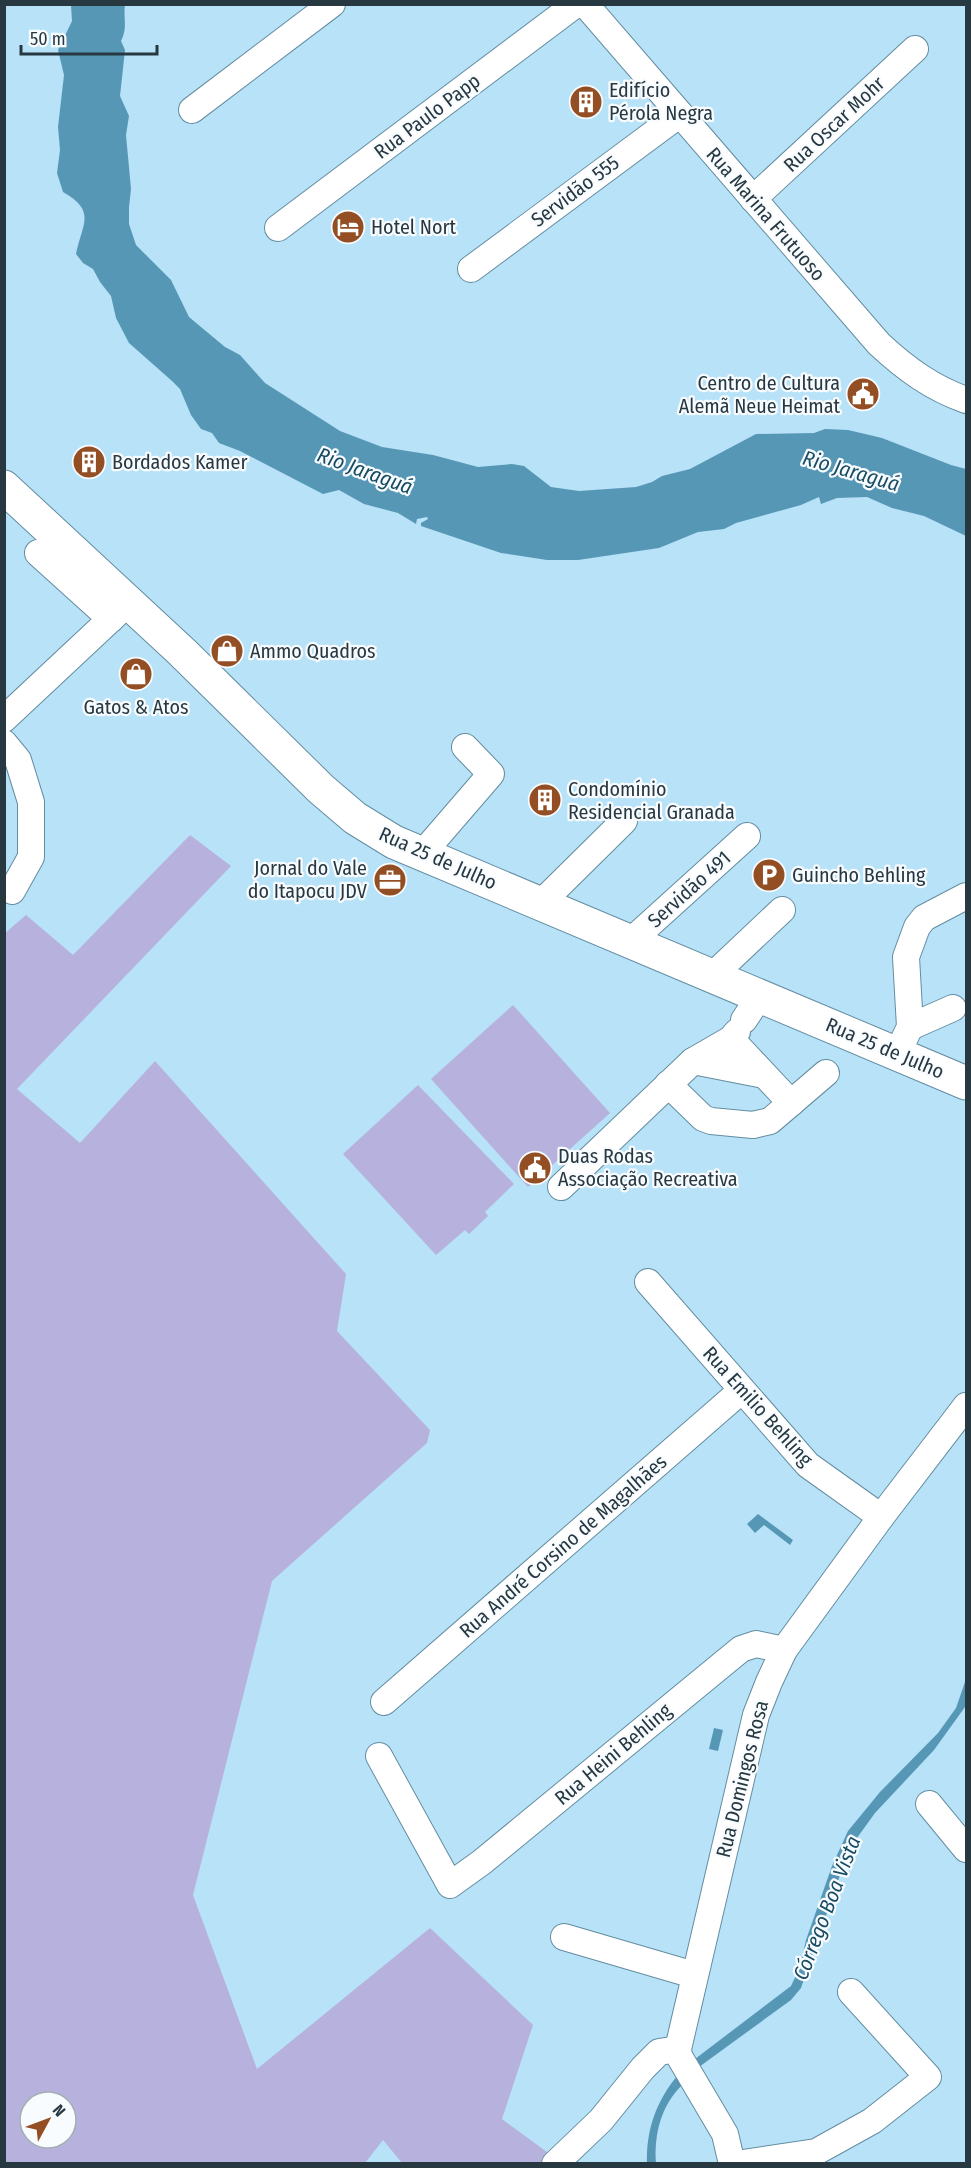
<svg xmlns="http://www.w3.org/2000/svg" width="971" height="2168" viewBox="0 0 971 2168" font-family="'Fira Sans Condensed',sans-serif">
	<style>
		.green { fill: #b7b2dd; fill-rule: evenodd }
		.water { fill: #5797b6 }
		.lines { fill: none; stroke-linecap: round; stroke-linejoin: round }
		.minor-casing { stroke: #648da0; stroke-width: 28 }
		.major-casing { stroke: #648da0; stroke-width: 35 }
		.minor { stroke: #fff; stroke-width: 26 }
		.major { stroke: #fff; stroke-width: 33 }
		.labels { text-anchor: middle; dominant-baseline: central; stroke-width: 4.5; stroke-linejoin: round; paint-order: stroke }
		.poi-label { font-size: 20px; fill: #273841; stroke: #f8fcff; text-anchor: start }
		.street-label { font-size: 20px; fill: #273841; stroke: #f8fcff }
		.water-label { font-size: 21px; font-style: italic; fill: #184c63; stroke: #f8fcff }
	</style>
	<rect width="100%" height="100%" fill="#b7e2f8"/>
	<!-- green -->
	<g class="green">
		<path d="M190,835L231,866L17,1089L80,1143L155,1061L346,1274L337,1331L430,1430L427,1443L272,1581L193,1895L257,2069L430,1928L533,2025L502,2119L551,2155L540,2163H402L383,2140L365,2163H5L4,934L26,915L73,955ZM30,2102H66V2138H30Z"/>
		<path d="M513,1005L610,1113L528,1187L431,1079Z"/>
		<path d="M418,1085L514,1184L485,1212L488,1216L469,1234L465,1230L436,1255L343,1154Z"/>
	</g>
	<!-- water -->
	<g class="water">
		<path d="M71,5H125C123,19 128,27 121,41L125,50L120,96L129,116L126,135L131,189L129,207V224L136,245L171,280L189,317L225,347L240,355L265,383L340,431L382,447L433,455L478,467L512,464L524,466L551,487L579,491L636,487L652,482L662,476L690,469L756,434L814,433L825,429L848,430L882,438L951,465L966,469V536L924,516L892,508L867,497L837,498L821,504L819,497L801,505L736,523L724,529L698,532L659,548L578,560H547L501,553L421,526V523L428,519L427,517L417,519L416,524L398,513L364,504L339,490L323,494L240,451L219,443L212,433L201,429L191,415L180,389L172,381L129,343L116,318L111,296L100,282L93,269L83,263L76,254C82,224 97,211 63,192L57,173L60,150L58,127L64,75L58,50L72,21Z"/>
		<path d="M758,1514L793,1540L790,1545L764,1525L755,1533L747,1524Z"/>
		<path d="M966,1679L965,1707L934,1750L875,1813L849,1849L801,1988L791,2000L699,2067L695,2059L791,1986L800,1967L806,1940L832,1866L848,1831L880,1792L938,1733L956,1708Z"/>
		<path d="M714,1728L723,1730L718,1751L709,1749Z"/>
		<path d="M677,2076L682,2085C661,2106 654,2134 656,2163L647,2164C646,2130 656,2102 677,2076Z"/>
	</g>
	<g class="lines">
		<!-- minor casing -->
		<g class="minor-casing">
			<g id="minor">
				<path d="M585,4L879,344C906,369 932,388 966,400"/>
				<path d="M192,110L332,4"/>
				<path d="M753,199L915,49"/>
				<path d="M278,228L576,4"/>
				<path d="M471,269L680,114"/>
				<path d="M38,553L111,619"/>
				<path d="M4,719L129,602"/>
				<path d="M4,743L18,760L31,802V857L12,891"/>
				<path d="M422,854L491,774L465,747"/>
				<path d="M541,903L624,821"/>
				<path d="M631,941L747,836"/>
				<path d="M712,976L782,910"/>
				<path d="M744,1020L760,996"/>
				<path d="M910,1027L953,1008"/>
				<path d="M731,1039L791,1103"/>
				<path d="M897,1054L910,1027L906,957L917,927L924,918L966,896"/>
				<path d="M693,1061L764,1075"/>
				<path d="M668,1084L703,1118L711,1121L753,1125L770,1121L826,1073"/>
				<path d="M561,1187L693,1061L731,1039L737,1032"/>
				<path d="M648,1282L808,1465L881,1517"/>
				<path d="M384,1702L742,1390"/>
				<path d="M379,1756L450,1885L482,1862L741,1649L756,1644L784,1650"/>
				<path d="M929,1804L966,1849"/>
				<path d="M564,1937L694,1975"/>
				<path d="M555,2164L601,2120L643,2068L659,2052L678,2049"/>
				<path d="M732,2164L725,2134L679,2056L678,2049L756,1715L769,1682L784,1650L881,1517L966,1406"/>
				<path d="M736,2164L816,2152L872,2121L928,2077L851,1992"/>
			</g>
		</g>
		<!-- major casing -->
		<g class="major-casing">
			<path id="major" d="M4,487L182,652L321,789L355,818L394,842L966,1083"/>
		</g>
		<!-- minor -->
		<use href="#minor" class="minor"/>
		<!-- major -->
		<use href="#major" class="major"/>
	</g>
	<!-- icons -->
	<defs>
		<g id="building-disc" transform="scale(1.725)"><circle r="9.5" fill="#934e23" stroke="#f8fcff"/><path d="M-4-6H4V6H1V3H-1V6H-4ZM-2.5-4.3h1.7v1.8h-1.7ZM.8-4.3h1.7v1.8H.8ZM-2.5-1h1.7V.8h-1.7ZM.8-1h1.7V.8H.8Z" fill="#fff"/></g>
		<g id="hotel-disc" transform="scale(1.725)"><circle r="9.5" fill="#934e23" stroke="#f8fcff"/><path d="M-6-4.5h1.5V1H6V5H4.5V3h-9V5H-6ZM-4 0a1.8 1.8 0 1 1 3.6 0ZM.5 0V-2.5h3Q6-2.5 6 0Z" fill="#fff"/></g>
		<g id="civic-disc" transform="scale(1.725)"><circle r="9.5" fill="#934e23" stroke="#f8fcff"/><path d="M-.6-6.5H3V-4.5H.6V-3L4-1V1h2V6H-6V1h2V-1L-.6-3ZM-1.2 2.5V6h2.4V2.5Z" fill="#fff"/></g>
		<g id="shop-disc" transform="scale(1.725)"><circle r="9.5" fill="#934e23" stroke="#f8fcff"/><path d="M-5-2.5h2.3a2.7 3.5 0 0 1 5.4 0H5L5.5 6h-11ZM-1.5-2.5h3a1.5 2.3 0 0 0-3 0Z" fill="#fff"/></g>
		<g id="parking-disc" transform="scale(1.725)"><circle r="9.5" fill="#934e23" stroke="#f8fcff"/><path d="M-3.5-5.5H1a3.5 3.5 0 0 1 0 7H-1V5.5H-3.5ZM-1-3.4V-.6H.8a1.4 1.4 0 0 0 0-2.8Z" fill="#fff"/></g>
		<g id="office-disc" transform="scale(1.725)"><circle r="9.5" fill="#934e23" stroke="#f8fcff"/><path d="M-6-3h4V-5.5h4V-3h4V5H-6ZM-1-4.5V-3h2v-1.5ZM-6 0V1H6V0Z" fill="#fff"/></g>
	</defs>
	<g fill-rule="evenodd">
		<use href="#building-disc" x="586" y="102"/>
		<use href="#hotel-disc" x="348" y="227"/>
		<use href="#civic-disc" x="863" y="394"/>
		<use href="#building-disc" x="89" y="462"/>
		<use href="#shop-disc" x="227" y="651"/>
		<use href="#shop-disc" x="136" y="674"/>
		<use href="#building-disc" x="545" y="800"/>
		<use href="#parking-disc" x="769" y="875"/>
		<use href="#office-disc" x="390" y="880"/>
		<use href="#civic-disc" x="535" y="1168"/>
	</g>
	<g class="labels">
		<!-- poi labels -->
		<g class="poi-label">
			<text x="609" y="90">Edifício<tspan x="609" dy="23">Pérola Negra</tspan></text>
			<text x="371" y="227">Hotel Nort</text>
			<text x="840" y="383" text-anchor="end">Centro de Cultura<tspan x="840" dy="23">Alemã Neue Heimat</tspan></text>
			<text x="112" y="462">Bordados Kamer</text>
			<text x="250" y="651">Ammo Quadros</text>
			<text x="136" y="707" text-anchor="middle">Gatos &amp; Atos</text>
			<text x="568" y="789">Condomínio<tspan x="568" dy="23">Residencial Granada</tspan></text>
			<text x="367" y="868" text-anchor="end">Jornal do Vale<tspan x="367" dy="23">do Itapocu JDV</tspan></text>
			<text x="792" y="875">Guincho Behling</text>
			<text x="558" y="1156">Duas Rodas<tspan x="558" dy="23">Associação Recreativa</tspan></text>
		</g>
		<!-- street labels -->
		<g class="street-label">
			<text transform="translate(427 116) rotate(-37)">Rua Paulo Papp</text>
			<text transform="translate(834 124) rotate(-43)">Rua Oscar Mohr</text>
			<text transform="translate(575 191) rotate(-37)">Servidão 555</text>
			<text transform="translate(766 214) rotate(49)">Rua Marina Frutuoso</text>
			<text transform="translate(438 858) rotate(24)">Rua 25 de Julho</text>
			<text transform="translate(689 889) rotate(-42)">Servidão 491</text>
			<text transform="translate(885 1048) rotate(23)">Rua 25 de Julho</text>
			<text transform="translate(758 1406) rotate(48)">Rua Emilio Behling</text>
			<text transform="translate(563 1546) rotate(-41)">Rua André Corsino de Magalhães</text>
			<text transform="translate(613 1754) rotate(-40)">Rua Heini Behling</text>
			<text transform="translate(742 1779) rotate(-76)">Rua Domingos Rosa</text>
		</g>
		<!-- water labels -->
		<g class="water-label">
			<text transform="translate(365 471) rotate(20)">Rio Jaraguá</text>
			<text transform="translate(851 471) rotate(16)">Rio Jaraguá</text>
			<text transform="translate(827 1908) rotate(-69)">Córrego Boa Vista</text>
		</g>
	</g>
	<!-- border -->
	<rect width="971" height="2168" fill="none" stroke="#273841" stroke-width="12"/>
	<!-- north arrow -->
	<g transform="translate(48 2120) rotate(49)"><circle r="28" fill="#f8fcff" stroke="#a4aeb3" stroke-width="1.5"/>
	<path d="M0-4.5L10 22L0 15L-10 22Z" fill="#934e23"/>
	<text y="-9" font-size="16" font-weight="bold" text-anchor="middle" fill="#273841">N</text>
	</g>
	<!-- scale -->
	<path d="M21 45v9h136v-9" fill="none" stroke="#273841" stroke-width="3"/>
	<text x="30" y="45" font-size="18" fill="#273841" stroke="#f8fcff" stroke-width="4.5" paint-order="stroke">50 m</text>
</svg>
